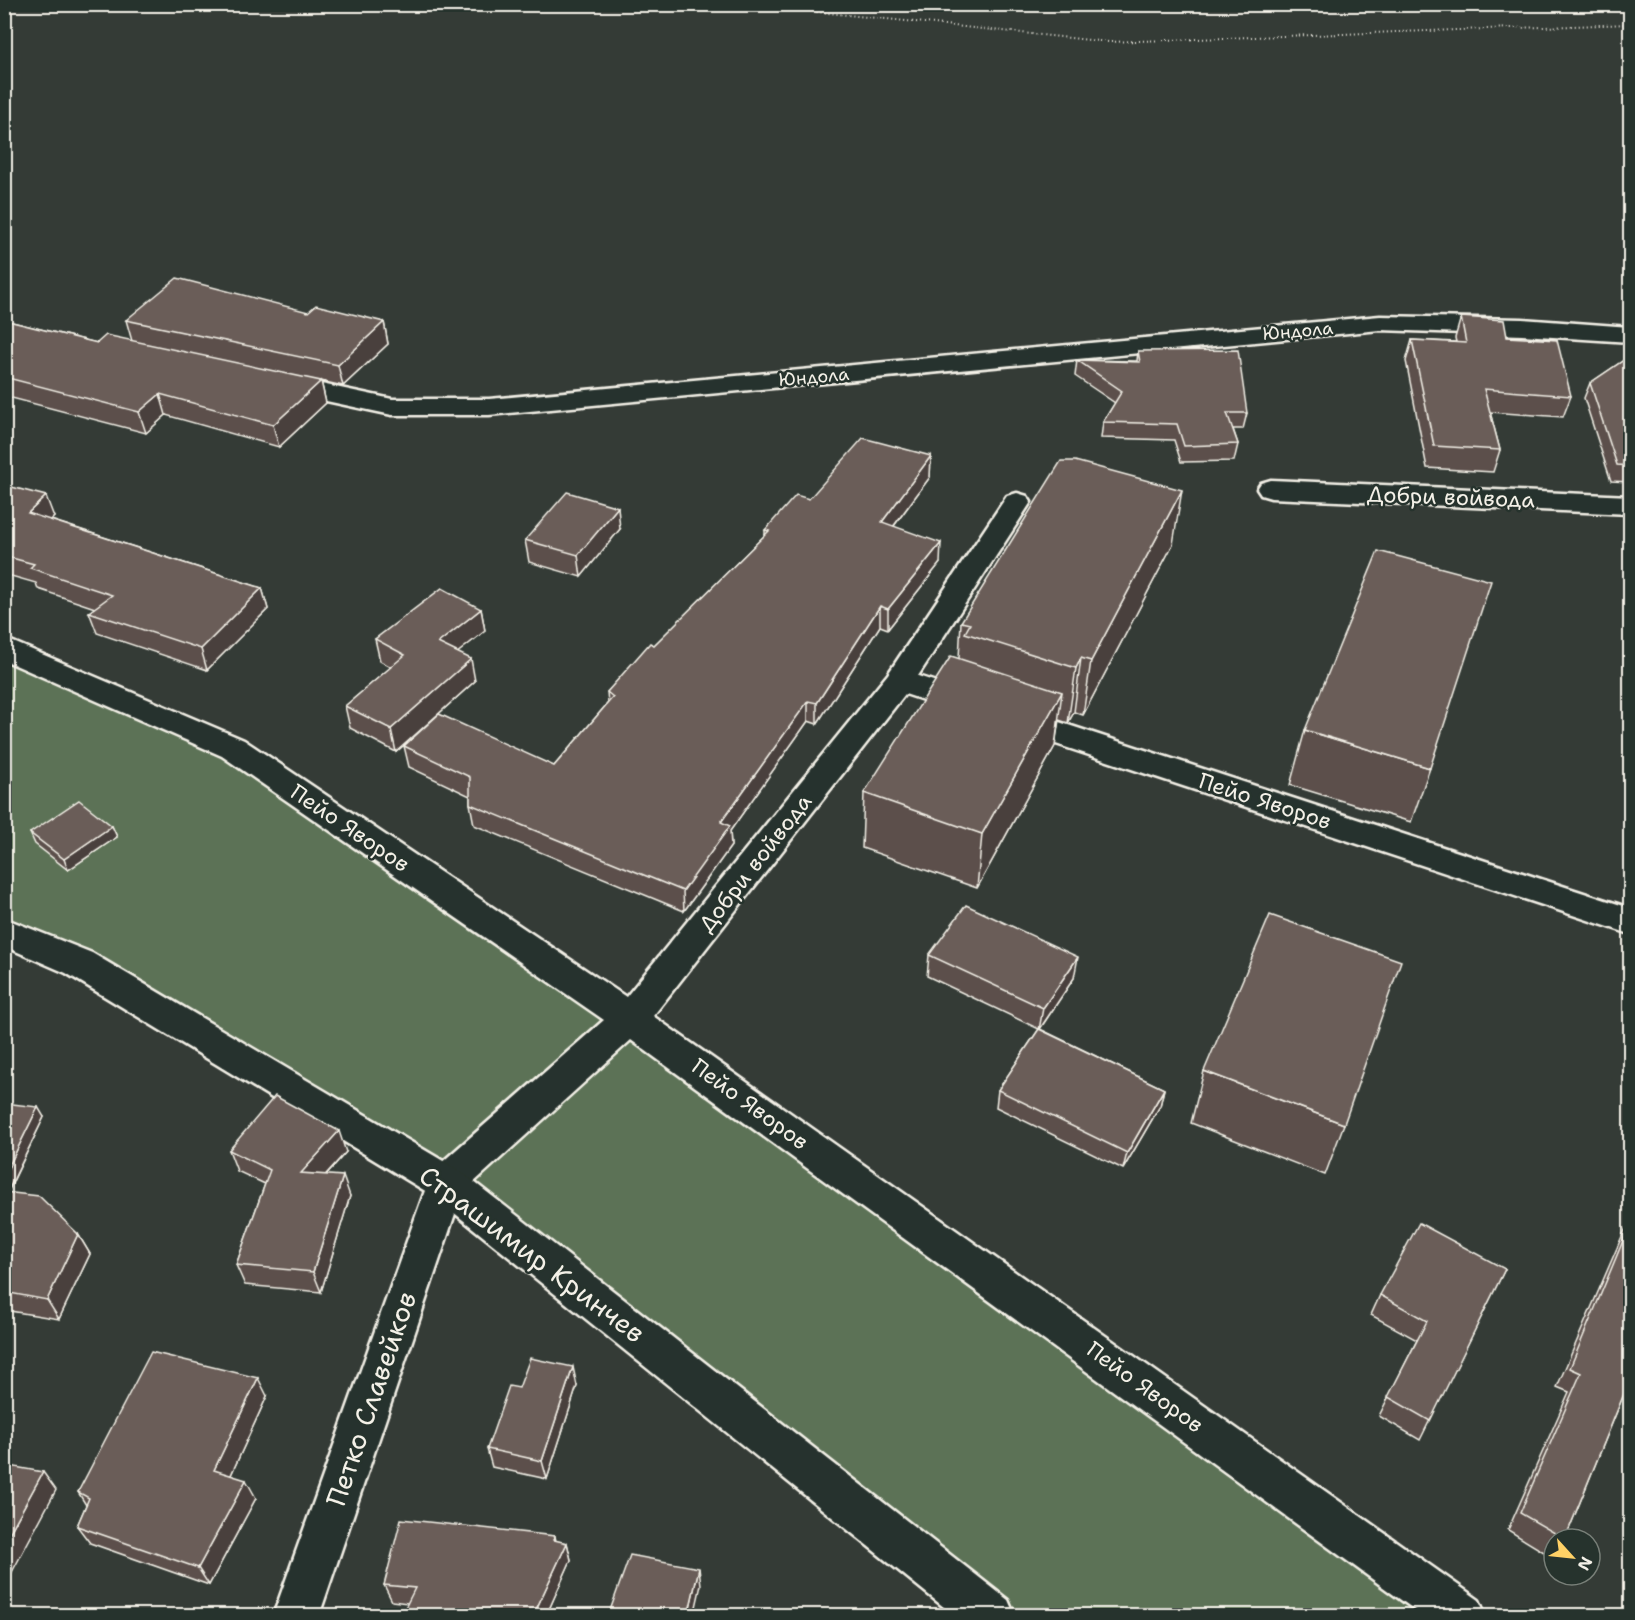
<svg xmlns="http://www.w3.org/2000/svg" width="1635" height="1620" viewBox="0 0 1635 1620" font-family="'Shantell Sans',sans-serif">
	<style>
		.green { fill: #5c7257; stroke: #a8b2a0; stroke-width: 1.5 }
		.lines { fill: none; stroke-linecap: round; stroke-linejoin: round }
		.street-casing { stroke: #f4f1e8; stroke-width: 5 }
		.secondary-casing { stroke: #f4f1e8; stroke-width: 5 }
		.path { stroke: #f4f1e8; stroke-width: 2; stroke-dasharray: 1 3; stroke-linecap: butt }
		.street { fill: #26332d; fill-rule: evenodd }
		.secondary { fill: #26332d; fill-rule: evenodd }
		.wall { fill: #5b504c; stroke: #f4f1e8; stroke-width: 1.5 }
		.shaded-wall { fill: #4a413e; stroke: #f4f1e8; stroke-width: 1.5 }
		.building { fill: #6a5d58; stroke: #f4f1e8; stroke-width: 1.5 }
		.labels { text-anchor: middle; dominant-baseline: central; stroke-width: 5; stroke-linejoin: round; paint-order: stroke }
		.far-street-label { font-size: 18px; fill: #f4f1e8; stroke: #26332d }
		.street-label { font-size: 22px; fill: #f4f1e8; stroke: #26332d }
		.near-street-label { font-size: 27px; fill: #f4f1e8; stroke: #26332d }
	</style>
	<rect width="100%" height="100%" fill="#343b36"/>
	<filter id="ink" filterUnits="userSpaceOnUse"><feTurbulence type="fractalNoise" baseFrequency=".0167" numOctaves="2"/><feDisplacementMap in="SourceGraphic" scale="12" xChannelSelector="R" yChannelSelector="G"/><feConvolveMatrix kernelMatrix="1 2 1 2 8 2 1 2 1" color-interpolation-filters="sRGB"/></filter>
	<g filter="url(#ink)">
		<!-- green -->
		<path class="green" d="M5,648L233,749L1463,1615H992L446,1183L5,931Z"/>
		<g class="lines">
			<!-- street casing -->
			<g class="street-casing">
				<g id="street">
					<path d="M1380,316L1522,319L1630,327V342L1522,335L1380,330L489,415H392L270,389L266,383L270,377L279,375L392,399H489Z"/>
					<path d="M1271,480L1630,496V514L1271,498L1261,495L1257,489L1261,483Z"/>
					<path d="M1017,493L1027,496L1031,502L918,676L1630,908V934L905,694L653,1016L1479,1600L1486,1616H1423L631,1040L462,1193L319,1616H273L432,1171L604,1020L222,756L4,660V638L244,740L626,997L888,674L1007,496Z"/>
				</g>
			</g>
			<!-- secondary casing -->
			<g class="secondary-casing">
				<path id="secondary" d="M4,918L92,953L460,1171L1008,1600L1015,1616H955L432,1195L66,973L4,946Z"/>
			</g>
			<!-- path -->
			<path class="path" d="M741,4L1109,42L1630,24"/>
			<!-- street -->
			<use href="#street" class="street"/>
			<!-- secondary -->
			<use href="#secondary" class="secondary"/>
		</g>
		<!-- wall -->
		<g class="wall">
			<path d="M308,312L384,322L388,344L343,386L321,381L326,403L279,447L166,415L146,433L4,396V320L97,343L132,341L126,320Z"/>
			<path d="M1461,317L1507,337L1571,396L1563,417L1490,412L1500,450L1493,472L1427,468L1406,361L1412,340L1456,342L1455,338Z"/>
			<path d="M1138,351L1247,413L1243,429H1233L1238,444L1234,461L1181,462L1174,440L1101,438L1103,422L1115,403L1075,376L1077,360L1137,361Z"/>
			<path d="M1630,356V482L1611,481L1584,398L1590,383Z"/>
			<path d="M931,456L930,477L894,526L940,563L888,629L880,626L817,724L808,721L730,831L731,846L684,911L474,825L470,804V796L409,767L404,746L554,766L608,703L607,692L765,535V530L809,499Z"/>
			<path d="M4,485L54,517L51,520L262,588L268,609L207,670L97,633L89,612L95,608L38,589L36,583L4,574Z"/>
			<path d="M620,529L581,577L529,562L525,540Z"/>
			<path d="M1173,544L1083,715L1074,712L1068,723L1059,720L1055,746L977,888L862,848L864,793L959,658L961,622Z"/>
			<path d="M481,609L485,631L457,653L475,681L396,752L350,728L345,706L391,667L380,661L375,639Z"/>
			<path d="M1305,730L1430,768L1411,822L1290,785Z"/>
			<path d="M112,826L117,837L68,870L35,844L30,833Z"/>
			<path d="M929,955L1074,978L1040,1029L1164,1089L1160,1106L1123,1169L996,1107L998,1090L1039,1029L927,976Z"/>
			<path d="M1204,1071L1344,1124L1325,1175L1191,1123Z"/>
			<path d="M4,1103L44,1117L8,1192L78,1234L90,1254L59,1319L4,1310Z"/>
			<path d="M229,1150L346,1152L326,1175L350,1196L321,1292L245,1285L236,1265L265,1184L237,1171Z"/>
			<path d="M1630,1221V1379L1565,1539H1554V1554L1552,1557L1508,1530L1569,1392L1557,1387L1623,1234Z"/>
			<path d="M1505,1269L1420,1440L1379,1416L1417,1340L1371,1315L1380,1295Z"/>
			<path d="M577,1386L547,1479L492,1467L487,1449L519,1388Z"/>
			<path d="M267,1396L231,1475L256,1498L209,1585L90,1543L77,1526L86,1505L78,1492Z"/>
			<path d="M555,1536L556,1541L567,1543L571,1560L546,1616H401L408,1603L392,1601L384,1585Z"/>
		</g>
		<!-- shaded-wall -->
		<g class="shaded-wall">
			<path d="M384,322L388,344L343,386L338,365Z"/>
			<path d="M321,381L326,403L279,447L273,425Z"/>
			<path d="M160,394L166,415L146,433L139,412Z"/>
			<path d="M931,456L930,477L881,543L882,522Z"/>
			<path d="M1182,490L1173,544L1083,715L1091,661Z"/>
			<path d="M46,496L54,517L36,534L28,513Z"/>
			<path d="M618,507L620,529L581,577L578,555Z"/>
			<path d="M941,543L940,563L888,629V609Z"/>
			<path d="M262,588L268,609L207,670L201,649Z"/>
			<path d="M880,606V626L817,724V703Z"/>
			<path d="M481,609L485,631L442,665L438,643Z"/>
			<path d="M1081,658L1074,712L1068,723L1076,668Z"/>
			<path d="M471,659L475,681L396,752L391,729Z"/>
			<path d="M1062,692L1055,746L977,888L982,834Z"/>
			<path d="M808,701V721L730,831L731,846L684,911L683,891L721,822Z"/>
			<path d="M112,826L117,837L68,870L64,859Z"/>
			<path d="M1078,957L1074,978L1039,1030L1043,1008Z"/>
			<path d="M1164,1089L1160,1106L1123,1169L1127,1153Z"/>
			<path d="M38,1107L44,1117L4,1199V1176Z"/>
			<path d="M339,1131L346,1152L309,1193L301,1173Z"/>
			<path d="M343,1176L350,1196L321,1292L313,1272Z"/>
			<path d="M78,1234L90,1254L59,1319L47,1300Z"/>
			<path d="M573,1367L577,1386L547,1479L542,1461Z"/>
			<path d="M258,1378L267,1396L225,1488L214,1470Z"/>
			<path d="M43,1472L56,1490L4,1587V1543Z"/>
			<path d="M246,1480L256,1498L209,1585L198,1568Z"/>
			<path d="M567,1543L571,1560L546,1616H533Z"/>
			<path d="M699,1568L701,1585L694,1616H688Z"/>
		</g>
		<!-- building -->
		<g class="building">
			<path d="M177,278L308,312L316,305L384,322L338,365L126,320Z"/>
			<path d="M1461,317L1504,320L1507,337L1557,340L1571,396L1484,389L1500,450L1434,446L1412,340L1466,343Z"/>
			<path d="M4,320L97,343L106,335L321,381L273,425L160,394L139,412L4,377Z"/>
			<path d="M1238,350L1247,413H1227L1238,444L1184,446L1177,424L1103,422L1122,391L1077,360L1140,362L1138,351Z"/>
			<path d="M1630,356V466L1617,465L1590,383Z"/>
			<path d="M863,438L931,456L882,522L941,543L888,609L880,606L817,703L808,701L721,822L730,826L683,891L470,804V777L404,746L439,714L554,766L613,697L607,692L650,643L654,645L769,531L765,530L796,495L809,499Z"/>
			<path d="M1061,461H1075L1182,490L1091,661L1081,658L1076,668L965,633L970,624L961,622Z"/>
			<path d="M4,485L46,496L28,513L262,588L201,649L89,612L112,595L30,568L34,564L4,556Z"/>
			<path d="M567,492L618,507L578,555L525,540Z"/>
			<path d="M1378,551L1491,581L1430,768L1305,730Z"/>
			<path d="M442,588L481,609L438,643L471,659L391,729L345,706L405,655L375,639Z"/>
			<path d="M951,656L1062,692L982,834L864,793Z"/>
			<path d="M79,800L112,826L64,859L30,833Z"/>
			<path d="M966,905L1078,957L1043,1008L929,955Z"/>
			<path d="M1270,915L1401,961L1344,1124L1204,1071Z"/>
			<path d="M1039,1029L1164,1089L1127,1153L998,1090Z"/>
			<path d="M275,1096L339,1131L301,1173L343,1176L313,1272L236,1265L270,1170L229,1150Z"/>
			<path d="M4,1103L38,1107L4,1176Z"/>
			<path d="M4,1192L39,1196L78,1234L47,1300L4,1292Z"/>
			<path d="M1419,1223L1505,1269L1430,1421L1388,1397L1427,1321L1380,1295Z"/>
			<path d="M1630,1224V1379L1565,1539L1520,1513L1581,1373L1570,1368Z"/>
			<path d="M151,1352L258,1378L214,1470L246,1480L198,1568L77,1526L89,1498L78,1492Z"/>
			<path d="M530,1358L573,1367L542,1461L487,1449L509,1386L519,1388Z"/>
			<path d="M4,1465L43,1472L4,1543Z"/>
			<path d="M401,1519L555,1536L554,1540L567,1543L533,1616H401L415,1588L384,1585Z"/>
			<path d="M630,1555L699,1568L688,1616H608Z"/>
		</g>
	</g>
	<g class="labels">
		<!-- far-street labels -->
		<g class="far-street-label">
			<text transform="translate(1298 331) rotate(-5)">Юндола</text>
			<text transform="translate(814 377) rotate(-5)">Юндола</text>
		</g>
		<!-- street labels -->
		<g class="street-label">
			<text transform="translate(1451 497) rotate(2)">Добри войвода</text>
			<text transform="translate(1265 801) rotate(18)">Пейо Яворов</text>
			<text transform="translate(350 828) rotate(34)">Пейо Яворов</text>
			<text transform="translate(755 863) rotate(-52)">Добри войвода</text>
			<text transform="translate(750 1104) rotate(36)">Пейо Яворов</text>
			<text transform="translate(1145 1387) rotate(36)">Пейо Яворов</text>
		</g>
		<!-- near-street labels -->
		<g class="near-street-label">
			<text transform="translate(532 1254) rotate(37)">Страшимир Кринчев</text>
			<text transform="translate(371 1399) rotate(-71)">Петко Славейков</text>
		</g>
	</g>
	<!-- margin -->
	<rect width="1635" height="1620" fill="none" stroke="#26332d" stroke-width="24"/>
	<rect x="12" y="12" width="1611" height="1596" fill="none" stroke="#f4f1e8" stroke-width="2" filter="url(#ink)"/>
	<!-- north arrow -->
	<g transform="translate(1572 1557) rotate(117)"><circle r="28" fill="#26332d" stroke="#787f78" stroke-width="1.5"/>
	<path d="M0-4.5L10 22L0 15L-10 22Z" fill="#ffd166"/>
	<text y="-9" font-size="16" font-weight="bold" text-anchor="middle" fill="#f4f1e8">N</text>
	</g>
</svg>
